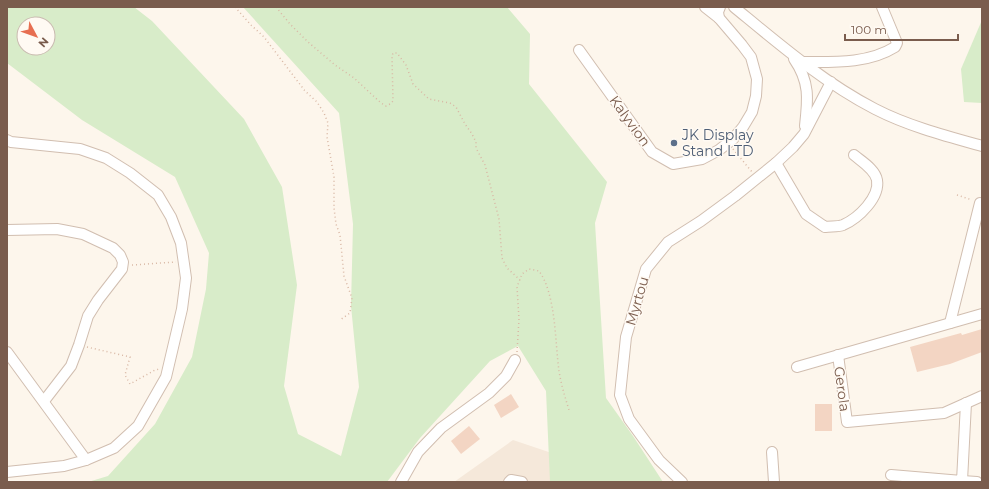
<svg xmlns="http://www.w3.org/2000/svg" width="989" height="489" viewBox="0 0 989 489" font-family="Montserrat,sans-serif">
	<style>
		.residential { fill: #f5e8da }
		.green { fill: #d8ecc9; fill-rule: evenodd }
		.building { fill: #f3d5c3 }
		.lines { fill: none; stroke-linecap: round; stroke-linejoin: round }
		.minor-casing { stroke: #d1beb0; stroke-width: 12 }
		.path { stroke: #d9b8a5; stroke-width: 1.5; stroke-dasharray: 1 3; stroke-linecap: butt }
		.minor { stroke: #fff; stroke-width: 10 }
		.service-dot { fill: #5c6f8a; stroke: #fffaf3; stroke-width: 1.5 }
		.labels { text-anchor: middle; dominant-baseline: central; stroke-width: 3; stroke-linejoin: round; paint-order: stroke }
		.street-label { font-size: 14px; fill: #7a5c4d; stroke: #fffaf3 }
		.service-label { font-size: 14px; fill: #4e5e75; stroke: #fffaf3; text-anchor: start }
	</style>
	<rect width="100%" height="100%" fill="#fdf6ec"/>
	<!-- residential -->
	<path class="residential" d="M513,440L638,482H454Z"/>
	<!-- green -->
	<g class="green">
		<path d="M7,7H134L152,21L244,119L282,187L297,285L284,386L298,434L341,456L359,387L351,306L353,224L339,113L243,7H507L530,34L529,84L607,182L595,223L606,398L633,436L663,482H550L546,391L518,346L490,361L420,438L387,482H88L108,476L155,424L192,357L206,289L209,253L175,177L82,120L7,63ZM24,24H48V48H24Z"/>
		<path d="M982,20V103L964,102L961,69Z"/>
	</g>
	<!-- building -->
	<g class="building">
		<path d="M982,329V352L950,364L917,372L910,347L961,333L962,335Z"/>
		<path d="M511,394L519,407L501,418L494,405Z"/>
		<rect x="815" y="404" width="17" height="27"/>
		<path d="M469,426L480,439L461,454L451,441Z"/>
	</g>
	<g class="lines">
		<!-- minor casing -->
		<g class="minor-casing">
			<g id="minor">
				<path d="M705,7L719,18"/>
				<path d="M734,7C779,44 823,82 875,109C908,126 946,136 982,146"/>
				<path d="M579,50L652,152L673,164L702,159L719,150L733,139L743,127L752,112L756,96L757,79L751,57L742,45L719,18L718,12L720,7"/>
				<path d="M794,59C810,82 808,99 805,126"/>
				<path d="M802,62C833,62 868,64 895,47L897,43L882,7"/>
				<path d="M7,140L11,142L80,149L106,158L130,173L158,195L171,217L181,243L186,278L182,309L166,377L138,426L114,448L86,460L64,466L7,472"/>
				<path d="M776,163L806,214L825,227C830,226 838,227 843,225C859,218 880,197 877,180C875,169 861,161 854,155"/>
				<path d="M7,230L57,229L83,234L113,248L120,255L123,262L122,269L98,300L88,316L79,345L71,366L44,401"/>
				<path d="M950,323L980,203"/>
				<path d="M7,352L86,460"/>
				<path d="M838,355L847,422L944,413L982,396"/>
				<path d="M797,367L982,314"/>
				<path d="M772,452L774,482"/>
				<path d="M891,475L962,481L966,403"/>
				<path d="M962,481L977,482"/>
				<path d="M401,482L418,452L441,428L489,393L506,376L515,360"/>
				<path d="M509,482L511,480L522,482"/>
				<path d="M682,482L659,460L629,419L620,395L626,337L646,269L668,242L701,221L735,196L776,163L793,147L804,134L831,82"/>
			</g>
		</g>
		<!-- path -->
		<g class="path">
			<path d="M235,7L251,25L264,37L305,91L317,102L324,113L328,123L327,137L334,177V208L336,224L340,235L344,276L352,298L350,313L340,320"/>
			<path d="M276,7L290,24L308,42L335,65L354,78L381,103L386,106L390,104L393,101L392,56L393,53H397L406,65L413,84L429,99L450,103L456,107L465,124L472,134L476,142V148L485,165L499,219L502,258L507,268L520,280"/>
			<path d="M733,149L752,172"/>
			<path d="M957,195L972,200"/>
			<path d="M132,265L176,262"/>
			<path d="M87,347L130,357L125,375L130,384L155,370L160,369"/>
			<path d="M517,352L519,319L517,287L522,274L529,269L539,271C556,294 555,342 559,371C561,384 565,397 569,410"/>
		</g>
		<!-- minor -->
		<use href="#minor" class="minor"/>
	</g>
	<!-- markers -->
	<circle class="service-dot" cx="674" cy="143" r="4"/>
	<g class="labels">
		<!-- street labels -->
		<g class="street-label">
			<text transform="translate(630 121) rotate(54)">Kalyvion</text>
			<text transform="translate(637 301) rotate(-74)">Myrtou</text>
			<text transform="translate(842 389) rotate(82)">Gerola</text>
		</g>
		<!-- service labels -->
		<g class="service-label">
			<text x="682" y="135">JK Display<tspan x="682" dy="16">Stand LTD</tspan></text>
		</g>
	</g>
	<!-- border -->
	<rect width="989" height="489" fill="none" stroke="#7a5c4d" stroke-width="16"/>
	<!-- north arrow -->
	<g transform="translate(36 36) rotate(131)"><circle r="19" fill="#fffaf3" stroke="#cabbb1"/>
	<path d="M0-3L7 15L0 10L-7 15Z" fill="#e76f51"/>
	<text y="-6" font-size="11" font-weight="bold" text-anchor="middle" fill="#7a5c4d">N</text>
	</g>
	<!-- scale -->
	<path d="M845 34v6h113v-6" fill="none" stroke="#7a5c4d" stroke-width="2"/>
	<text x="851" y="34" font-size="12" fill="#7a5c4d" stroke="#fffaf3" stroke-width="3" paint-order="stroke">100 m</text>
</svg>
